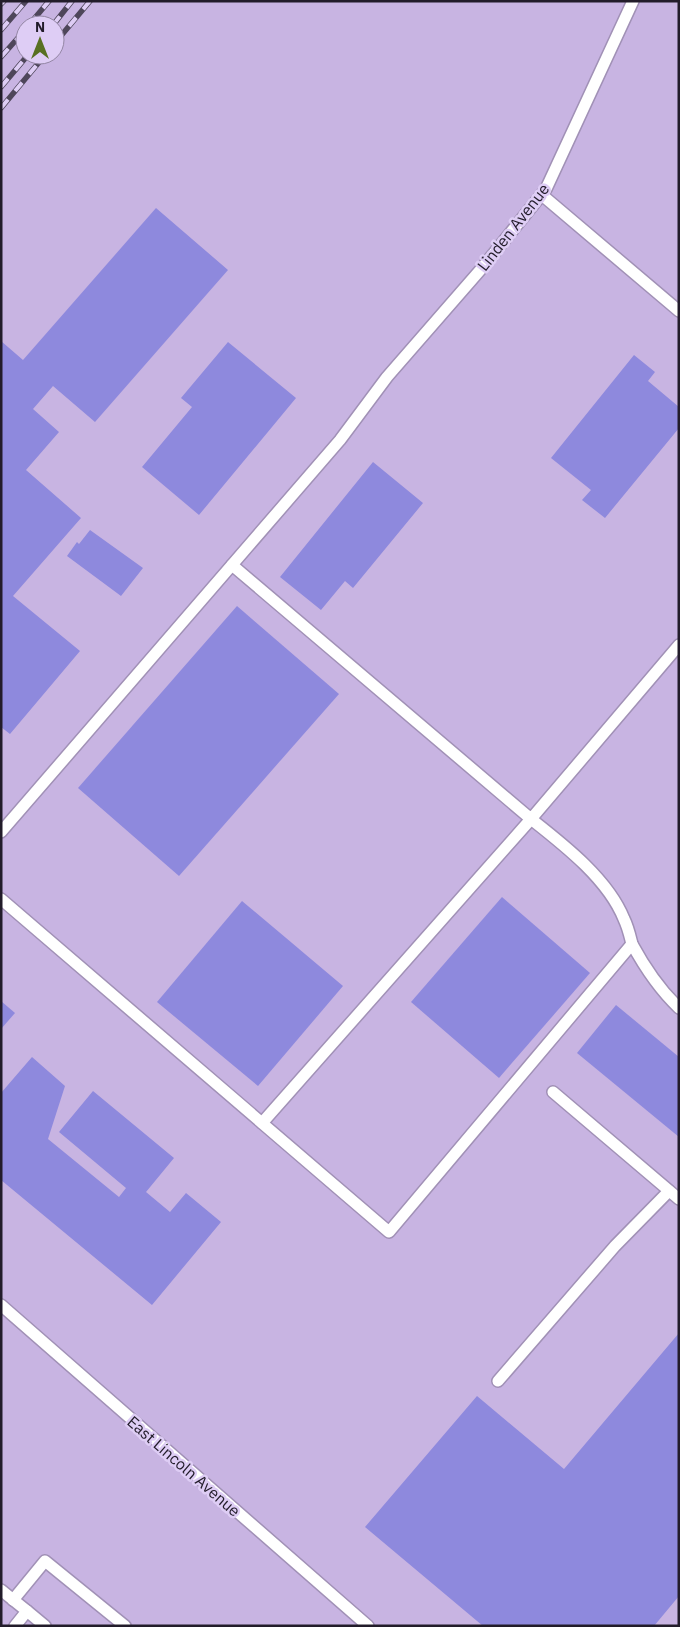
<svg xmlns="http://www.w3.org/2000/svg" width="680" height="1627" viewBox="0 0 680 1627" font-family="'IBM Plex Sans',sans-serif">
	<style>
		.built { fill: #c8b4e2; fill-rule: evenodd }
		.building { fill: #8e89dd }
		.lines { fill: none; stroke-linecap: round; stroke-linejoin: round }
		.service-casing { stroke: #a191b6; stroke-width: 14 }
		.service { stroke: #fff; stroke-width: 11 }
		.rail-casing { stroke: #4e465a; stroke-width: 5.5 }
		.rail { stroke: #decdf5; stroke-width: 4; stroke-dasharray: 11; stroke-linecap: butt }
		.labels { text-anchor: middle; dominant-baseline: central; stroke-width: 5; stroke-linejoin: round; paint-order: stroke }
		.street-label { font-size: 16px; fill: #221c2a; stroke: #decdf5 }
	</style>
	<rect width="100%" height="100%" fill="#d1c0e7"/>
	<!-- built -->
	<path class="built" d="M1,1H679V1626H1ZM25,25H55V55H25Z"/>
	<!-- building -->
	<g class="building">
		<path d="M156,208L228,270L95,422L53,386L33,409L59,432L26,470L81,518L13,596L80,651L10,734L1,727V341L23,360Z"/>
		<path d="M228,342L296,398L199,515L142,467L192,407L181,398Z"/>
		<path d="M634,355L655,372L648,381L679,407V428L605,518L582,500L591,490L551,458Z"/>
		<path d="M373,462L423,503L353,588L345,581L321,610L280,577Z"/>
		<path d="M90,530L143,568L121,596L67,556L77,542L79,544Z"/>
		<path d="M237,606L339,694L179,876L78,788Z"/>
		<path d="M502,897L590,973L499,1078L411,1002Z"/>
		<path d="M242,901L343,986L258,1086L157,1002Z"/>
		<path d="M1,1001L15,1013L1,1029Z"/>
		<path d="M616,1005L679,1057V1137L577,1053Z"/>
		<path d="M32,1057L65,1086L48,1139L119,1197L126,1188L59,1132L93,1091L174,1158L146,1192L170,1212L186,1193L221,1222L152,1305L1,1180V1093Z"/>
		<path d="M679,1333V1596L654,1626H483L365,1527L477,1396L564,1469Z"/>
	</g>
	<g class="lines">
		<!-- service casing -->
		<g class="service-casing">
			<g id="service">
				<path d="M542,195L679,311"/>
				<path d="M232,565L531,819L679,645"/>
				<path d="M1,832L340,440L387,377L482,268L546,189L633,1"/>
				<path d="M1,899L389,1232L632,944C645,968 659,989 679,1008"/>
				<path d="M553,1092L679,1199"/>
				<path d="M262,1123L531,819C564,845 608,879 624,919C628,927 630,936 632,944"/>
				<path d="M1,1305L368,1626"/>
				<path d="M498,1381L615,1246L669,1191"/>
				<path d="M1,1590L27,1611L15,1626"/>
				<path d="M13,1600L45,1561L125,1626"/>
				<path d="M27,1611L45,1626"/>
			</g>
		</g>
		<!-- service -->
		<use href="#service" class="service"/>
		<!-- rail casing -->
		<g class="rail-casing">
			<g id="rail">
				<path d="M1,4L4,1"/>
				<path d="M29,25L49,1"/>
				<path d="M53,25L72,1"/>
				<path d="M1,30L26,1"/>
				<path d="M55,43L90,1"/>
				<path d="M1,57L25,30"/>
				<path d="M1,87L28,55"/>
				<path d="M1,108L45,55"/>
			</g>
		</g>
		<!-- rail -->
		<use href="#rail" class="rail"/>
	</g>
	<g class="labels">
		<!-- street labels -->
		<g class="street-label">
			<text transform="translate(513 227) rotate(-52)">Linden Avenue</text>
			<text transform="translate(184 1466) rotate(41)">East Lincoln Avenue</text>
		</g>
	</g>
	<!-- border -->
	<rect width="680" height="1627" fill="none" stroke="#221c2a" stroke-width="5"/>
	<!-- north arrow -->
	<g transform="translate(40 40)"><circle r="24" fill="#decdf5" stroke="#9386a4"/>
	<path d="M0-4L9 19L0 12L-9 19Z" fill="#587022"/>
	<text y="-8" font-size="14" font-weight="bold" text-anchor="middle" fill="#221c2a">N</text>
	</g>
</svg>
